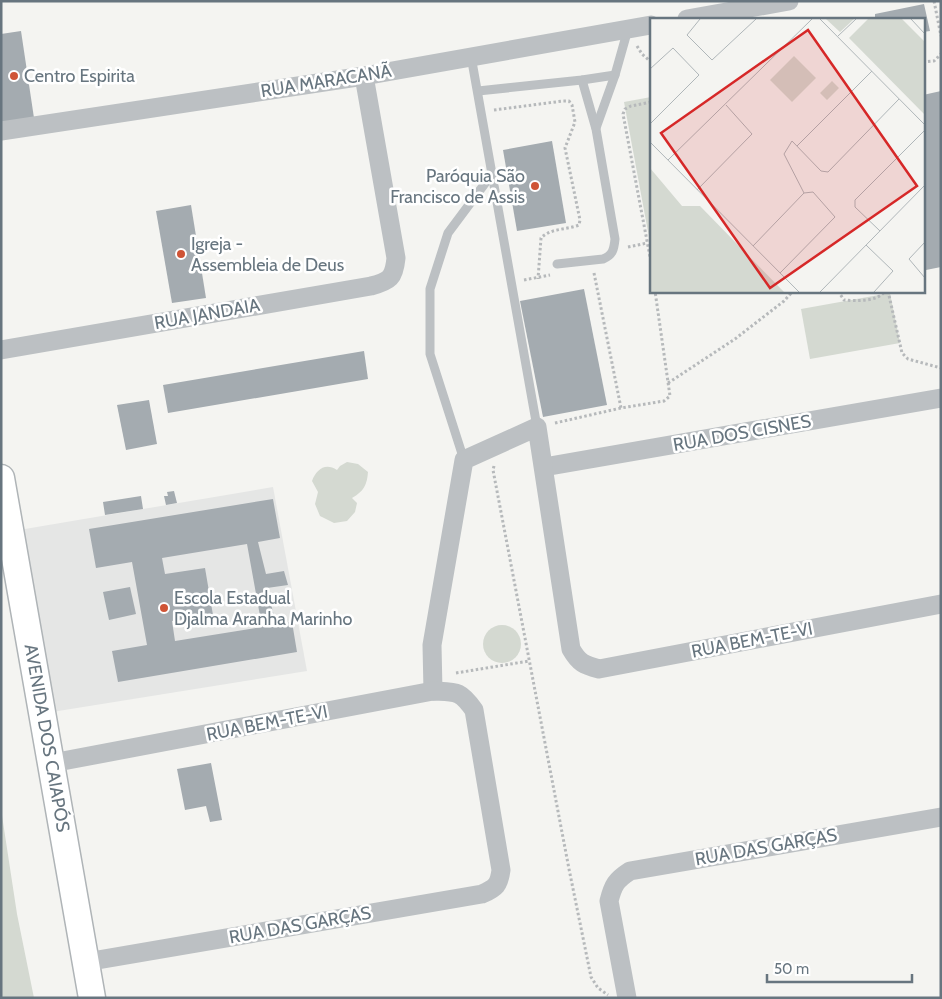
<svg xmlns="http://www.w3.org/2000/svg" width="942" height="999" viewBox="0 0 942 999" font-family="Cabin,sans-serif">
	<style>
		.built { fill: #e5e6e5 }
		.green { fill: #d4d9d1 }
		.building { fill: #a4abb0; fill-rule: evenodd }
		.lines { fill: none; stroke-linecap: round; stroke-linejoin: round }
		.secondary-casing { stroke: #afb4b7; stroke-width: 29 }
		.path { stroke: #b6b9bb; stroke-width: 3; stroke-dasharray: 2.5 2.5; stroke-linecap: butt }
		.lane { stroke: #bcc0c3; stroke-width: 9 }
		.street { stroke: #bcc0c3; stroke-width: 19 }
		.secondary { stroke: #fff; stroke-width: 26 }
		.poi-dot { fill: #cf5436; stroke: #fff; stroke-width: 2 }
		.labels { text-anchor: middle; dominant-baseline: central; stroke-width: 5; stroke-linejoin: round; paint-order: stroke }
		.poi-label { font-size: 18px; fill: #67757f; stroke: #fff; text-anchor: start }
		.street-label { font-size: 18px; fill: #67757f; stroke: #fff }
		.inset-road { fill: none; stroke: #afb6b9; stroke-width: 1 }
		.view { fill: #d62828; fill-opacity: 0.15; stroke: #d62828; stroke-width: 2.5 }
		.inset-edge { fill: none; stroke: #67757f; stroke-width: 2.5 }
	</style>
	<rect width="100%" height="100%" fill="#f4f4f1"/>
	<!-- built -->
	<path class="built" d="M273,487L307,671L52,712L19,530Z"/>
	<!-- green -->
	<g class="green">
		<path d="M651,97V248L624,102Z"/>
		<path d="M890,293L900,343L810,359L801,309Z"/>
		<path d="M347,462L358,464L368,472C367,485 364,491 352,498L357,503L355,512L347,521L334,523L320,516L315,504L318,492L312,481C316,470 325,462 337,470L340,466Z"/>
		<circle cx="502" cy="644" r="19"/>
		<path d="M1,809L17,914L34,998H1Z"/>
	</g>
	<!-- building -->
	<g class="building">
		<path d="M924,4L930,31L923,32V19H875V14Z"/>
		<path d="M21,31L34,118L1,122V34Z"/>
		<path d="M941,91V267L926,270L923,255V95Z"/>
		<path d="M552,141L566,223L517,231L503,150Z"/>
		<path d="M191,205L206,298L172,303L156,211Z"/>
		<path d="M584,289L607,405L543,417L520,301Z"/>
		<path d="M364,351L368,379L168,413L163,385Z"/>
		<path d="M149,400L157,444L126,450L117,405Z"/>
		<path d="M174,491L177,503L166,505L164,496H168L167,492Z"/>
		<path d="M141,496L143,509L105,515L103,502Z"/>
		<path d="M273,499L280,538L258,542L266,574L284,571L288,585L267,588L276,624L292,622L297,652L118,682L112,651L147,645L132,562L96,568L89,529ZM247,544L262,627L175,641L172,621L213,615L205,568L165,574L162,558Z"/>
		<path d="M130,587L136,614L109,620L103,592Z"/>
		<path d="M211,763L222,820L210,822L206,806L185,810L177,769Z"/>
	</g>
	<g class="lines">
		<!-- secondary casing -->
		<g class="secondary-casing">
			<path id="secondary" d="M1,478L92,998"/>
		</g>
		<!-- path -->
		<g class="path">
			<path d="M934,1L941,36"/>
			<path d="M637,46L642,54L651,62"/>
			<path d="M923,62L934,61L941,54"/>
			<path d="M651,102L631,106L625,109L623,114L651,262"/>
			<path d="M494,110L563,101H569L572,105L575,122L565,148L580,220L579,225C566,230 551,228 541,238L538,279"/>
			<path d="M628,247L647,243"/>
			<path d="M594,273L621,408"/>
			<path d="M524,280L550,275"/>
			<path d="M838,291L844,300C856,301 878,302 885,291"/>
			<path d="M888,291L902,353L908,359L941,368"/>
			<path d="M668,383L735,339L784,301L793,291"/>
			<path d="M555,423L621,408L664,401L670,396L655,291"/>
			<path d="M494,466L493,470L569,869L591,977L598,988L608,995"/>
			<path d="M456,673L529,661"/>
		</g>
		<!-- lane -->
		<g class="lane">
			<path d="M471,56L537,427"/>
			<path d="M478,91L582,80L615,75"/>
			<path d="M596,128L615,75L628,29"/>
			<path d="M557,264L603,259C613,255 614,249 615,239L596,129L582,80"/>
			<path d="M464,460L430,354V289L448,233L492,174"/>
		</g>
		<!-- street -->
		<g class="street">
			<path d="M687,19L789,1"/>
			<path d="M1,131L364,76L651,25"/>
			<path d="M1,350L371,286C390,281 394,278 396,258L364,76"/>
			<path d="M544,467L941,398"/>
			<path d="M433,691L432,645L464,460L537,427L571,649C579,663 584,665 599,669L941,604"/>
			<path d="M52,763L433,691C456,692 460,690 474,710L501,870C499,885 496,888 482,894L86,962"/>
			<path d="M627,998L609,901C613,885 616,880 630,871L941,817"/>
		</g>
		<!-- secondary -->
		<use href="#secondary" class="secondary"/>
	</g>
	<!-- markers -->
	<g class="poi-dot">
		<circle cx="14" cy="76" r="5"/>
		<circle cx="535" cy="186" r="5"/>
		<circle cx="181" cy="254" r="5"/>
		<circle cx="164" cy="608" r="5"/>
	</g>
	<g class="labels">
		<!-- poi labels -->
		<g class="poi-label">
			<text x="24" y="76">Centro Espirita</text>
			<text x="525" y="176" text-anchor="end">Paróquia São<tspan x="525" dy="21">Francisco de Assis</tspan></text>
			<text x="191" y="244">Igreja -<tspan x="191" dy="21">Assembleia de Deus</tspan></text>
			<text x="174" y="598">Escola Estadual<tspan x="174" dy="21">Djalma Aranha Marinho</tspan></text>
		</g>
		<!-- street labels -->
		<g class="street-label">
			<text transform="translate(326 81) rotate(-9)">RUA MARACANÃ</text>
			<text transform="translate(207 314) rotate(-10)">RUA JANDAIA</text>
			<text transform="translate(742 433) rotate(-10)">RUA DOS CISNES</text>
			<text transform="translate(752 640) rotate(-11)">RUA BEM-TE-VI</text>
			<text transform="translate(267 723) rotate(-11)">RUA BEM-TE-VI</text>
			<text transform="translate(47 738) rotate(80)">AVENIDA DOS CAIAPÓS</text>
			<text transform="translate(766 847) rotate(-10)">RUA DAS GARÇAS</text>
			<text transform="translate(300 925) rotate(-10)">RUA DAS GARÇAS</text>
		</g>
	</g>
	<!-- overview -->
	<g transform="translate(650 18)">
		<rect width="275" height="275" fill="#f4f4f1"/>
		<path d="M176,1H204L190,14ZM218,1H252L275,24V97L199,20ZM144,38L166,60L142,84L120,62ZM182,63L189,70L177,82L170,75ZM0,150L32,188H50L134,274H0Z" fill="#d4d9d1"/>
		<path class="inset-road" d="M50,1L37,17L62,42L106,1M170,1L275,107M261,1L275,16M188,18L206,1M0,51L23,30L49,57L0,106M0,124L149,274M147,128L222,53M18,142L162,1M47,172L102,116L76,87M154,175L134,136L142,123L171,153L178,154L249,81M230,213L205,189V182L275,112M275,224L259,241L275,260M216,227L243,253L224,274M103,228L154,175L163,174L185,199L130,255M170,274L275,167"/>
		<path class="view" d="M158,12L267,168L120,270L11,115Z"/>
		<rect width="275" height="275" class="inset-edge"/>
	</g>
	<!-- border -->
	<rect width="942" height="999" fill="none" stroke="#67757f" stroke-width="5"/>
	<!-- scale -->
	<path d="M767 974v8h145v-8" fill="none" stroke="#67757f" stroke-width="2.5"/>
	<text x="774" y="974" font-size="15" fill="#67757f" stroke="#ffffff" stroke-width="4" paint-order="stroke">50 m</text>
</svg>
